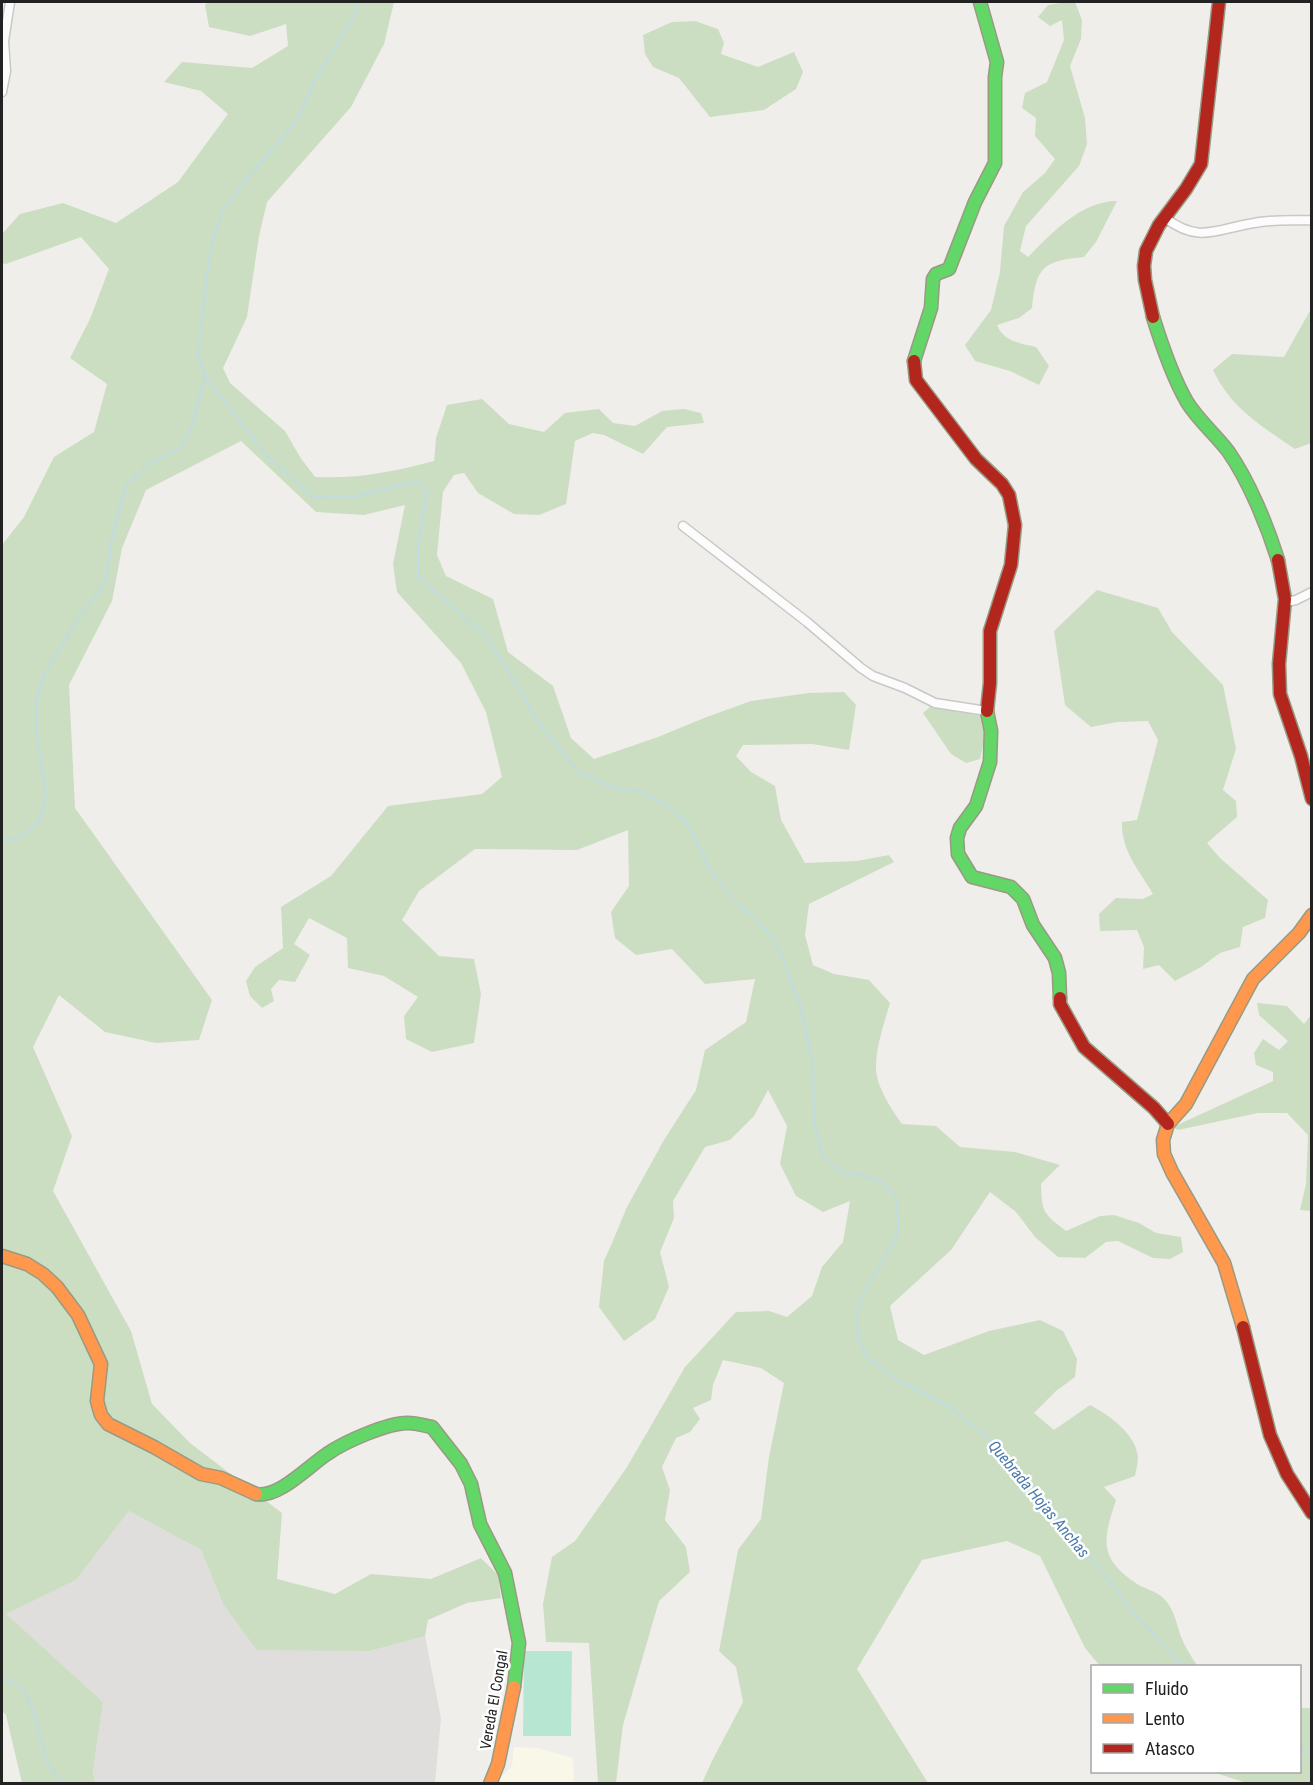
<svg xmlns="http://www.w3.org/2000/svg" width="1313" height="1785" viewBox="0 0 1313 1785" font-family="'Roboto Condensed',sans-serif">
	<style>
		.residential { fill: #dfdedc }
		.education { fill: #f8f7e8 }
		.forest { fill: #cbdec1 }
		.pitch { fill: #b7e6d2 }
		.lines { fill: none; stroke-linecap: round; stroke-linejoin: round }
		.stream { stroke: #bfdbe3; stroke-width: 2 }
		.street-casing { stroke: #c9c8c7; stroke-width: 11 }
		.fast-casing { stroke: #999a82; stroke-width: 15 }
		.slow-casing { stroke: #999a82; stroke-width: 15 }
		.jam-casing { stroke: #999a82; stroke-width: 15 }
		.street { stroke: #fdfcfc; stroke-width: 8 }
		.fast { stroke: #63d668; stroke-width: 12 }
		.slow { stroke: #ff974d; stroke-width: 12 }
		.jam { stroke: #b3261e; stroke-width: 12 }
		.labels { text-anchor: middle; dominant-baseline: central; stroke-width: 5; stroke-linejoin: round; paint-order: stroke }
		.street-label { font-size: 15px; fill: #222; stroke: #fff }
		.water-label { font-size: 16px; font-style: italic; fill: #4a7aab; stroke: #fff }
	</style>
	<rect width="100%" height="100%" fill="#f0eeeb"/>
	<!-- residential -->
	<path class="residential" d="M129,1511L201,1550L223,1604L370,1651L425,1636L441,1718L435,1783H95L93,1771L103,1702L5,1614L76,1580Z"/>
	<!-- education -->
	<path class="education" d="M514,1747L537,1748L573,1758L574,1783L495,1784L512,1766Z"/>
	<!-- forest -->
	<g class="forest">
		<path d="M208,2H394L384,44L351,107L267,202L259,236L247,317L223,368L230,383L285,431L300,457L315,477C358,479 392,472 434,461L436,438L447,405L482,399L509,424L544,432L565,413L599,409L613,423L635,426L662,411L684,409L701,413L704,423L667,427L643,454L604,435L593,433L575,441L566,504L539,515L514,514L478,493L464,473L454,475L443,492L437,555L446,576L493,599L508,652L553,686L571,738L594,759L658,737L704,718L751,701L809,693L844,692L856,705L849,750L812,744L743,745L736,756L751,772L775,786L781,820L805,863L857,861L889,855L894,862L809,904L805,935L813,965L834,974L869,980L890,1003C884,1024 876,1046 876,1068C876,1086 892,1110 902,1124L936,1126L960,1147L1015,1152L1060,1165L1041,1184C1042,1213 1043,1213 1066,1231L1100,1216L1114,1215L1139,1223L1156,1233L1181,1237L1183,1252L1170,1259L1153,1258L1118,1241L1106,1242L1085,1258L1058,1257L1035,1237L1016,1212L990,1192L951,1250L890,1306L898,1340L924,1355L989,1331L1040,1320L1063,1331L1077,1359L1075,1377L1056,1391L1034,1413L1054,1430L1090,1405C1109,1415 1136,1434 1138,1457C1138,1463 1136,1470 1135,1476L1104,1487L1116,1500C1103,1540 1098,1558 1137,1584C1145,1589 1156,1591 1162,1597C1173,1606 1176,1621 1180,1634C1184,1645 1191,1657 1198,1666H1100L1085,1648L1040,1556L1007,1541L922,1560L857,1669L928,1783H702L712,1761L743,1702L736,1667L719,1651L738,1550L761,1519L769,1457L784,1383L761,1368L723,1360L713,1385L711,1400L693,1408L700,1419L690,1432L676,1438L662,1467L670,1490L665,1520L686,1547L690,1572L659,1601L623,1725L616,1783H598L589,1643L546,1642L543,1604L552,1557L575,1541L627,1467L685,1367L736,1312L769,1311L787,1317L812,1296L822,1267L843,1242L850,1201L823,1212L796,1196L780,1164L787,1126L768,1090L754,1116L730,1140L705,1147L673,1201L674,1218L660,1252L669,1287L655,1319L624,1341L599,1307L604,1261L612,1243L627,1207L664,1140L696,1090L705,1050L746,1022L755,979L705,984L672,949L636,955L615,938L611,912L629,886L628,830L577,850L475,849L419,891L402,920L439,956L474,959L481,994L474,1043L432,1052L406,1039L404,1016L418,997L384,976L348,968L347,938L309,918L294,944L310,955L295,982L279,980L271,989L274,1001L262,1008L250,996L246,981L255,967L283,948L281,907L331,876L388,806L482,794L502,777L486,712L461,663L397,592L393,564L405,505L364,515L316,512L241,441L146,490L122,548L112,601L69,685L75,808L212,1000L199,1040L156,1043L105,1032L59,995L33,1047L72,1136L53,1191L131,1331L152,1404L190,1443L282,1513L277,1579L335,1594L371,1574L431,1579L481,1558L498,1575L501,1598L467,1603L428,1620L425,1636L370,1651L257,1650L223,1604L201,1550L129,1511L76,1580L6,1614L103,1702L93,1771L95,1783H22L6,1715L2,1711V545L24,517L54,457L94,432L107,384L70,358L90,319L109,269L81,237L6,264L2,263V234L20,214L63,203L116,223L178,182L228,114L201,91L164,82L182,62L252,68L288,46L286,24L250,36L209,27L205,5Z"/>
		<path d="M1067,2H1075L1082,20L1081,39L1070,66L1085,118L1087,144L1079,166L1026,226L1020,251L1028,257C1052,233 1081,201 1117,201L1096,242L1084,257C1044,261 1036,266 1032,308L1019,318L997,325C1004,342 1020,343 1036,347L1049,366L1039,385L1010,371L975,361L965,345L991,310L1000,272L1004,226L1023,192L1045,173L1055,159L1035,136L1036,118L1022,108L1025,93L1047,82L1064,40L1062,20L1050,26L1038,17L1048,5Z"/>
		<path d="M695,21L718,29L724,43L721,54L758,67L794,52L803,72L796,89L764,110L710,117L679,78L653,67L645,54L643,35L672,22Z"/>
		<path d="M1311,309V443L1295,449C1261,426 1231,408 1213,370L1232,354L1284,357Z"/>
		<path d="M1097,590L1158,608L1172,632L1223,685L1236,749L1223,790L1236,801L1237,817L1207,843L1220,858L1268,900L1265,918L1243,927L1240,947L1220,953L1201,967L1175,981L1159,965L1143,969L1144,947L1137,930L1100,931L1099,914L1116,898L1143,899L1153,894C1139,870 1121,851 1122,822L1137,820L1158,740L1148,721L1117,722L1091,727L1065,705L1054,631Z"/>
		<path d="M931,706L982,716L986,733L980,759L966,763L951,754L923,713Z"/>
		<path d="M1257,1003L1287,1006L1304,1024L1311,1015V1211L1300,1210L1306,1184L1308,1135L1287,1113H1258L1178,1130L1173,1127L1273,1081V1072L1256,1065L1254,1053L1263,1039L1279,1050L1288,1041L1259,1015Z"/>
		<path d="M1300,1708H1311V1783H1247L1212,1772H1300Z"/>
	</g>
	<!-- pitch -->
	<path class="pitch" d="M524,1651H572L571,1736H523Z"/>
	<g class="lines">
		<!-- stream -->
		<g class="stream">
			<path d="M359,2L352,20L315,80L298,119L241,186L222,212L210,252L198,353L205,376L267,456L313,497L358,496L410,482L422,484L427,493L418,542L419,578L484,634L514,681L540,725L578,772L617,789L643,792L676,812L690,828L711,871L735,901L755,919L776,942L799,1001L804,1022L813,1066L814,1122L823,1157L844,1173L861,1175L881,1181L896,1198L899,1222L897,1236L862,1296L857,1315L858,1339L868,1358L898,1380L950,1407L1000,1448L1074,1536L1136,1616L1183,1666"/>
			<path d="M2,840L22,837L40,820L46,795L36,732V702L44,675L78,618L106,582L112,537L126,485L151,463L181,447L192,426L205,377"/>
			<path d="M2,1677L24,1690L36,1718L46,1760L62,1784"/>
			<path d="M1300,1747L1312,1757"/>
		</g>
		<!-- street casing -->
		<g class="street-casing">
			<g id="street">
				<path d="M2,92L6,71L4,41L10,2"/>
				<path d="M1165,218C1200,244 1216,229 1254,223C1273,219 1293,221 1312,220"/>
				<path d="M683,526L807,622L861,668L873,676L905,688L935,703L987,711"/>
				<path d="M1286,602L1296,600L1312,592"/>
			</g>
		</g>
		<!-- fast casing -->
		<g class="fast-casing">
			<g id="fast">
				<path d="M1153,317C1162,346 1172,376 1187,402C1198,420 1215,434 1228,451C1249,481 1267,525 1278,560"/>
				<path d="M914,361L931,308L933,279L936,274L949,269L975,202L995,163V77L997,62L980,2"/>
				<path d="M987,711L991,731L990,762L976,806L960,828L957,838L958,854L972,877L1011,887L1023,899L1033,925L1055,958L1059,973L1060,998"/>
				<path d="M256,1494C278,1499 310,1465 327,1454C344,1442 389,1422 409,1423C417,1423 425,1426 432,1427L461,1464L471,1484L480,1524L505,1573L519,1643L514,1687"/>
			</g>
		</g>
		<!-- slow casing -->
		<g class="slow-casing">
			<g id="slow">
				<path d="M2,1256L27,1264L43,1274L57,1287L78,1315L101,1364L97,1401L101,1415L108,1424L154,1447L201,1474L221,1478L256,1494"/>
				<path d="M1243,1327L1224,1263L1172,1172L1164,1154L1163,1140L1168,1124L1186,1104L1253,979L1299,933L1312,915"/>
				<path d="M490,1784L498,1764L514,1687"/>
			</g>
		</g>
		<!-- jam casing -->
		<g class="jam-casing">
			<g id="jam">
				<path d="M1153,317L1145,280L1144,266L1146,251L1159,225L1186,189L1201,164L1219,2"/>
				<path d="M914,361L916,380L976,459L1002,484L1009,495L1015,525L1011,565L990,631V683L987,711"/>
				<path d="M1278,560L1285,599L1279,664L1280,694L1301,756L1312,799"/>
				<path d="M1060,998V1004L1084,1047L1154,1108L1168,1124"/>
				<path d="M1243,1327L1270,1435L1287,1474L1312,1513"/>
			</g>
		</g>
		<!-- street -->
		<use href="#street" class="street"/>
		<!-- fast -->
		<use href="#fast" class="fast"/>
		<!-- slow -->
		<use href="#slow" class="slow"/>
		<!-- jam -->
		<use href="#jam" class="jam"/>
	</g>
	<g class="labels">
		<!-- street labels -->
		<g class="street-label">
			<text transform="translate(494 1700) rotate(-80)">Vereda El Congal</text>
		</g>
		<!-- water labels -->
		<g class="water-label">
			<text transform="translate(1039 1499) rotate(50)">Quebrada Hojas Anchas</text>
		</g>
	</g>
	<!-- border -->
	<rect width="1313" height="1785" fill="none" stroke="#222222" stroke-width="6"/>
	<!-- legend -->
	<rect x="1091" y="1665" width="210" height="108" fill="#ffffff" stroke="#a7a7a7" stroke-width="1.5"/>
	<rect x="1103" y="1684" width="30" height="9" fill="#63d668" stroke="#a7a7a7" stroke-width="1.5"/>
	<text x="1145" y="1695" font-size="18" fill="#222222">Fluido</text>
	<rect x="1103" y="1714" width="30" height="9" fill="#ff974d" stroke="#a7a7a7" stroke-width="1.5"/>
	<text x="1145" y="1725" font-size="18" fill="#222222">Lento</text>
	<rect x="1103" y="1744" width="30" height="9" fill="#b3261e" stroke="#a7a7a7" stroke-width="1.5"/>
	<text x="1145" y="1755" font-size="18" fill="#222222">Atasco</text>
</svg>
